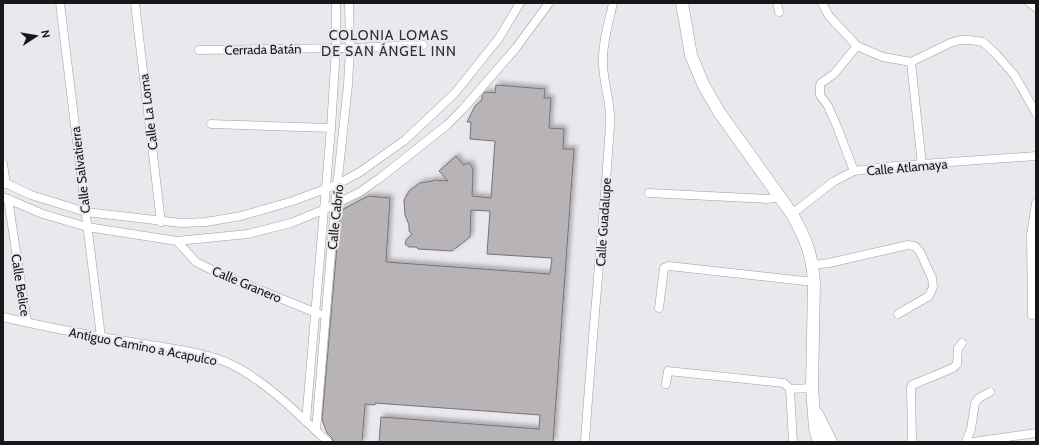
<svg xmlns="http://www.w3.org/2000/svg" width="1039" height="445" viewBox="0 0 1039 445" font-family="Cabin,sans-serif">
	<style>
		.building { fill: #b7b3b6; stroke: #777376; filter: url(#shadow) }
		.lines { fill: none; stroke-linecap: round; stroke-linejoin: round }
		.minor-casing { stroke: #9e9fa3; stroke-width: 9 }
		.secondary-casing { stroke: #9e9fa3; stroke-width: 13 }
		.minor { stroke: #fff; stroke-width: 8 }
		.secondary { stroke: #fff; stroke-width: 12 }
		.labels { text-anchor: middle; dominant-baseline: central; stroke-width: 4; stroke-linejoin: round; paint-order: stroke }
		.street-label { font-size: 13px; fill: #171719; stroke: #e8e8ed }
		.neighbourhood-label { font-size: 14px; letter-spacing: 1px; fill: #2d2e32; stroke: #e8e8ed }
	</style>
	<defs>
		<filter id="shadow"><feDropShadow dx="3" dy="-3" stdDeviation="2" flood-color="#0004"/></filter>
	</defs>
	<rect width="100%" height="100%" fill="#e8e8ed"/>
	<!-- building -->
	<path class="building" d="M496,85L545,89L544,98H551L549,128L564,129L563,149H574L553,442H379L381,417L539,429L540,415L375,403V405L365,404L362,442H333L332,438L327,433L322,420L340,211L368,196L390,198L386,262L550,274L552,258L487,254L490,211L471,210L470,237L452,251L418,249L416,247H409L405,244L406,240L412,234L409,231V225L405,215L404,200L409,191L420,183L433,181L434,180L448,181L439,171L456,156L463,165L469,163L472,167L473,173L472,196L491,198L495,141L470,139L471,122H467L475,106L482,100V96L485,92L495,93Z"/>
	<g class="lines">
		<!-- minor casing -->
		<g class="minor-casing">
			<g id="minor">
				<path d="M60,3L101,337"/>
				<path d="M135,3L161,222"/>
				<path d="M777,3L779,12"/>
				<path d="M822,3L829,16L857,46L883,57L911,62L950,43L960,40H970L983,42L997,55L1015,76L1036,113"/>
				<path d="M1030,3L1036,8"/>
				<path d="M199,50L350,48L423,45"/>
				<path d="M911,62L922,165"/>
				<path d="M211,124L331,128"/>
				<path d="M3,164L6,184"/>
				<path d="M854,171L838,129L828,106L820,95V86L821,83L834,74L857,46"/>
				<path d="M3,182L31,195L86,212L181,223L206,222L241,216L293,201L338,184L360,172L405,140L455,93L499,38L520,3"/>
				<path d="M649,193L767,199L780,197"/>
				<path d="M3,197L43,214L87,227L177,241L248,234L291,223L323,210L360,192L380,178L447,125L462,110L516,48L549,3"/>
				<path d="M8,199L27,322"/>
				<path d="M792,214L833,182L854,171L894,166L1036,156"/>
				<path d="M177,241L196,262L216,272L319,314"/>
				<path d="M813,265L829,263L908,245L915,246L920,252L932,278L933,287L929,296L898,314"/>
				<path d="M659,308L664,268L669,266L814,282"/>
				<path d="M1032,315L1031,235L1036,203"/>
				<path d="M3,317C45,327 88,335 131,342C166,348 209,351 240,369C272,387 301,417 328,442"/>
				<path d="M666,384L668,371L784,383L790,389L812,388"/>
				<path d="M790,389L793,442"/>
				<path d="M306,421L331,128L336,48V3"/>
				<path d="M316,430L335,205L348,85L350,48L349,3"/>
				<path d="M585,442C592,336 603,231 610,125C612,104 603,84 603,63C602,43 609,22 613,3"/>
				<path d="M912,442L911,388L912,385L953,368L957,364L958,348L962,343"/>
				<path d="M966,442L971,429L975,403L979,398L990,392"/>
				<path d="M973,442L1036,433"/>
			</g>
		</g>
		<!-- secondary casing -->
		<g class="secondary-casing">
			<g id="secondary">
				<path d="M682,3L691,55L703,84L719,112L792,214C806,239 812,254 814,282L812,388L815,428L819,442"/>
				<path d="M817,414L831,442"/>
			</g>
		</g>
		<!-- minor -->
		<use href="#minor" class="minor"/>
		<!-- secondary -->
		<use href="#secondary" class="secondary"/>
	</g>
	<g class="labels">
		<!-- street labels -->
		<g class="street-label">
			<text transform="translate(263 49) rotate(-1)">Cerrada Batán</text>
			<text transform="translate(148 112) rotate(-97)">Calle La Loma</text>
			<text transform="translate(907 167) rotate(-5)">Calle Atlamaya</text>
			<text transform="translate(80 170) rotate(-97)">Calle Salvatierra</text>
			<text transform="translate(335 217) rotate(-84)">Calle Cabrío</text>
			<text transform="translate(603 222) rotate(-86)">Calle Guadalupe</text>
			<text transform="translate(247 284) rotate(23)">Calle Granero</text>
			<text transform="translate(21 285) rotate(81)">Calle Belice</text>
			<text transform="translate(143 346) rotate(11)">Antiguo Camino a Acapulco</text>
		</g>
		<!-- neighbourhood labels -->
		<g class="neighbourhood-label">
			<text x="389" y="35">COLONIA LOMAS<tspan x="389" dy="16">DE SAN ÁNGEL INN</tspan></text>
		</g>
	</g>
	<!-- border -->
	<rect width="1039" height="445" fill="none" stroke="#171719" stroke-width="8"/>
	<!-- north arrow -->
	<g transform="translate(36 36) rotate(78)" stroke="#e8e8ed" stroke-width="3" paint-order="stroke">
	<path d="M0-3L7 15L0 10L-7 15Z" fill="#171719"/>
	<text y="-6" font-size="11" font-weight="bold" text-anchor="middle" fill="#171719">N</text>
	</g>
</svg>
